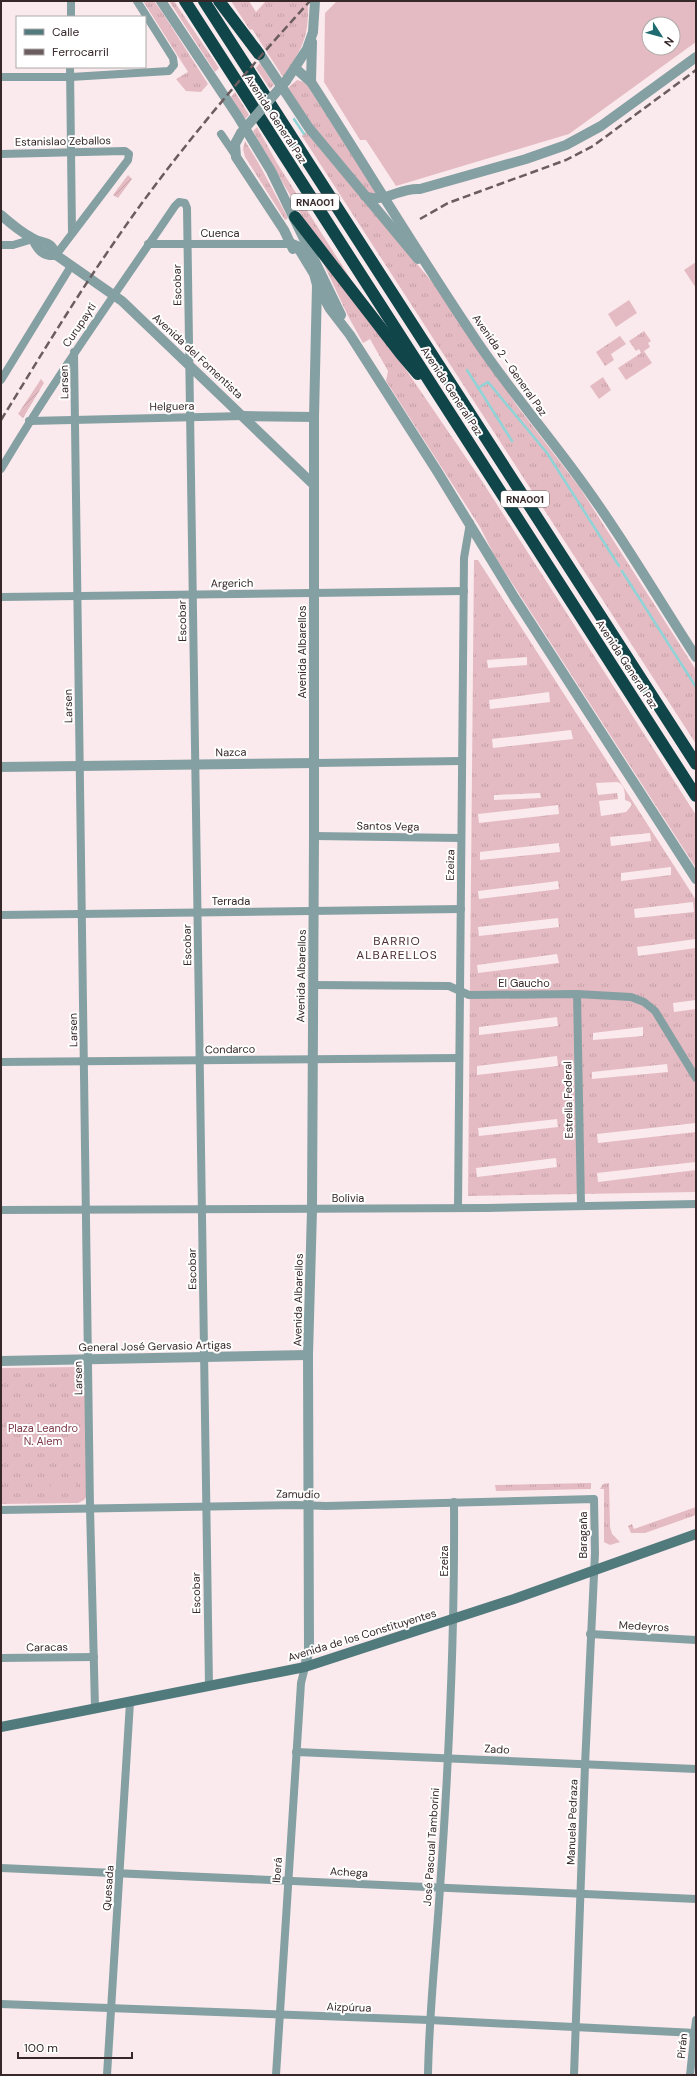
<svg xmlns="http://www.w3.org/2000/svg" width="697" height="2076" viewBox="0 0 697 2076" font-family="'DM Sans',sans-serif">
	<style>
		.grass { fill: url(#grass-tufts); fill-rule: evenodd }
		.garden { fill: url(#garden-furrows) }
		.pitch { fill: #e4bbc2; fill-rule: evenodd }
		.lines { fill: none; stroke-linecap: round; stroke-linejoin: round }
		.stream { stroke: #90d3d7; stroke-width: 2.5 }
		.minor { stroke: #85a0a2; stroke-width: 8 }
		.tertiary { stroke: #85a0a2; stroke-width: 10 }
		.secondary { stroke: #517a7d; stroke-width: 10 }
		.motorway { stroke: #104649; stroke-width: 12 }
		.rail { stroke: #6b5c5e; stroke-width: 2.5; stroke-dasharray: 8 4; stroke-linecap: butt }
		.tertiary-bridge { stroke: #85a0a2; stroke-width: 10 }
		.labels { text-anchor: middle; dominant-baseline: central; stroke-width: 4; stroke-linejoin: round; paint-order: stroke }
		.shield { fill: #fff; stroke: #726869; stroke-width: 1 }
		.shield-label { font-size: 10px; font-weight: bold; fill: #362729 }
		.street-label { font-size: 11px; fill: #362729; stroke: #fff }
		.park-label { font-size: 11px; fill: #7e3949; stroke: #fff }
		.neighbourhood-label { font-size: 12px; letter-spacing: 1px; fill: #4c2d32; stroke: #fff }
	</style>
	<defs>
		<pattern id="grass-tufts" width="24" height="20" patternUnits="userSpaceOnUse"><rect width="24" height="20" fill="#e4bbc2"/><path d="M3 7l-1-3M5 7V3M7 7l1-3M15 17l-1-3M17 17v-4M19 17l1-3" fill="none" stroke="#c4a1a7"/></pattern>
		<pattern id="garden-furrows" width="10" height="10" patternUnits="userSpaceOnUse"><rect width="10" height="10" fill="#e4bbc2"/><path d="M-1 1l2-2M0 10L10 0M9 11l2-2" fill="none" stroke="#c4a1a7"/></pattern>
	</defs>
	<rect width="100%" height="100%" fill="#fbeaed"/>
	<!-- grass -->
	<g class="grass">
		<path d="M143,1H154L162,12L208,84L201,92L186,91L176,79L188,72Z"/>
		<path d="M169,1H174L219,68L215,72Z"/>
		<path d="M231,1H249L256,12L266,1H308C309,37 303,48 283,77L252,29L250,30Z"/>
		<path d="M260,63L274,85L270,89L256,68Z"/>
		<path d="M297,80L304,82L307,85L377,194L371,195L315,128L288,88Z"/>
		<path d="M235,92L249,115L245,119L231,97Z"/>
		<path d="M257,127L277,163L366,303L321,245L302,216L253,131Z"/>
		<path d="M306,132L433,283L518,407L580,488L696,670V744L302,136Z"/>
		<path d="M245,141L259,164L288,218L285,220L245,157L243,149Z"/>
		<path d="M319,254L400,361L482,481L696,815V868L494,555L480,527L386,381L388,371L370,339L363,343L348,316Z"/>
		<path d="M644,331L651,341L648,343L650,347L644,351L652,363L626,380L618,368L641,353L639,349L636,351L629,341Z"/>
		<path d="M620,336L626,344L611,354L614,360L605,366L596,352Z"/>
		<path d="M603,377L611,390L599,399L590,386Z"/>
		<path d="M474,560H478L696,900V939L637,947L638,956L696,948V1000L673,1003L674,1012L696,1009V1123L597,1134L598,1143L696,1132V1162L597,1173L598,1182L696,1170V1192L468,1196ZM527,657V665L488,668L487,660ZM549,692L550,702L490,709L489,700ZM571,730L573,739L493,748L492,739ZM617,782C625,784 625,793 625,800L630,802L632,805L626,812L601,816L599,801L618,799L617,793L598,795L596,783ZM540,793L541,798L494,800V795ZM558,805L559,814L479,823L478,814ZM650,833L651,841L611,846L610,837ZM559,843L560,852L480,860V852ZM671,867V875L621,881V873ZM558,881L559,889L479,899L478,891ZM693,902L694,912L635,918L634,909ZM558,918L559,927L479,936L478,927ZM557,954L559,963L478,973L477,965ZM557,1017L558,1026L479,1035V1027ZM643,1027V1036L593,1040V1033ZM557,1056L558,1066L477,1075V1066ZM667,1064L668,1072L592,1079V1072ZM557,1119L558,1127L479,1136L478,1128ZM556,1158L557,1167L477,1177L476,1168Z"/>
		<path d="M80,1367L85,1373L87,1496L84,1500L78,1503L1,1504V1368Z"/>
		<path d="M591,1483V1489L496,1491L495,1485Z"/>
		<path d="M609,1483L610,1527L612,1534L620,1542L610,1545L604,1542V1489H600L603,1484Z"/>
		<path d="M696,1507V1515L645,1533H631L628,1526L632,1524L634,1529Z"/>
	</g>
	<!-- garden -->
	<g class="garden">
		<path d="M128,175L132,179L118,198L113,195Z"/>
		<path d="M41,379L44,383L23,418L18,414Z"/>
	</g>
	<!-- pitch -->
	<g class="pitch">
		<path d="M337,1H696V42L569,134L396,186L366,140H360L324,82L325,13ZM649,24H673V48H649Z"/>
		<path d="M696,262V288L684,270Z"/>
		<path d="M629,300L637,313L616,327L608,314Z"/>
		<path d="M76,1478V1492L51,1493L50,1479Z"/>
	</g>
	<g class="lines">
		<!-- stream -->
		<g class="stream">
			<path d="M294,119L304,134"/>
			<path d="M467,370L512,441"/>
			<path d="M478,388L488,382L547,453L619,566"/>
			<path d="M622,571L696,687"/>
		</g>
		<!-- minor -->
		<g class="minor">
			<path d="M71,17V1"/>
			<path d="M70,67L72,233"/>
			<path d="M1,77H71L169,71L174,65L173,58L137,1"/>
			<path d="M221,134L236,156"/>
			<path d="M1,154L125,151L129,154L128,160L56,255"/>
			<path d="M148,244H292"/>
			<path d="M1,245H13L33,239"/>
			<path d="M74,352L90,1508L95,1708"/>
			<path d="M1,380L71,266"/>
			<path d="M29,421L244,416"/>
			<path d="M1,469C55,378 116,293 175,206L179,202L185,203L187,208L209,1686"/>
			<path d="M1,597L464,591"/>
			<path d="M315,763L462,761"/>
			<path d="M314,836L461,838"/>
			<path d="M1,915L461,909"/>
			<path d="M313,985L449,986L469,995L577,994L631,997L644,1002L655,1011L696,1078"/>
			<path d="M577,994L581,1205"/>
			<path d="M1,1062L459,1058"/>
			<path d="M458,1208L464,558L470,523"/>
			<path d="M1,1210L487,1208L696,1204"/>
			<path d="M1,1510L296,1505L326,1506L594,1499L595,1553L585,1765L574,2075"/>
			<path d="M590,1634L696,1640"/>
			<path d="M1,1658L94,1657"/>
			<path d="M296,1752L696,1769"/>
			<path d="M1,1868L696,1899"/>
			<path d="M1,2004L429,2020L696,2033"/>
			<path d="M107,2075L130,1702"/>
			<path d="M276,2075L301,1683L305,1667"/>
			<path d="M428,2075C429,2012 436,1951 440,1888C449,1760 455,1631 454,1502"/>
			<path d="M690,2075L696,2020"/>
		</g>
		<!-- tertiary -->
		<g class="tertiary">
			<path d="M161,1L237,115L271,171L341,315"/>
			<path d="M256,48L309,128L418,259"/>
			<path d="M295,68L311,82C367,169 420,257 478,343C508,387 542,428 574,471C618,530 656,595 696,657"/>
			<path d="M286,81L307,49L313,32L315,1"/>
			<path d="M311,82L312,42"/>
			<path d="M241,133L235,144L236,157L284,230L293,249"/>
			<path d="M365,196C384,204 400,187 420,189L526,159L566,145L601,126L696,57"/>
			<path d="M1,215C10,223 21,232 32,238C44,245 50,239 56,255L122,301L314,485"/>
			<path d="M33,239C38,250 43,256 56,255"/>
			<path d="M292,244L297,246L314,274L317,285L330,309L350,335L437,471L514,597L696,879"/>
			<path d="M244,416L314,417"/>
			<path d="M1,767L315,763"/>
			<path d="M1,1361L308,1355"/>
			<path d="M305,1667L309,1649L308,1355L312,1210L314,836V417L317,285"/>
		</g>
		<!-- secondary -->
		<path class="secondary" d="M1,1727L305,1667L514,1599L696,1534"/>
		<!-- motorway -->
		<g class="motorway">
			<path d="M185,1L696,796"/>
			<path d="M204,1L696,764"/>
			<path d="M219,1L259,54"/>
			<path d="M295,217L401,354L418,374"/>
		</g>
		<!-- rail -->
		<g class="rail">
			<path d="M420,219L448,203L566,160L593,146L696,70"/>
			<path d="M1,420C37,362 72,303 111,247C170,160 239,79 310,1"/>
		</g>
		<!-- tertiary-bridge -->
		<path class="tertiary-bridge" d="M241,133L286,81"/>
	</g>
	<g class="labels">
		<!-- shield labels -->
		<g class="shield">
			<rect x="291" y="194" width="48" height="16" rx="3"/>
			<rect x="501" y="491" width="48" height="16" rx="3"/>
		</g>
		<g class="shield-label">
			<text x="315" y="202">RNA001</text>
			<text x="525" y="499">RNA001</text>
		</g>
		<!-- street labels -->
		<g class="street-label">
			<text transform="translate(276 119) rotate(57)">Avenida General Paz</text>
			<text transform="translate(63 141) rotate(-1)">Estanislao Zeballos</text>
			<text x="220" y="233">Cuenca</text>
			<text transform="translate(177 285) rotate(-91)">Escobar</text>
			<text transform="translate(79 325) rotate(-56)">Curupaytí</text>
			<text transform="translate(198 356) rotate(43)">Avenida del Fomentista</text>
			<text transform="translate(510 365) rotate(55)">Avenida 2 - General Paz</text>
			<text transform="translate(64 382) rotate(-91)">Larsen</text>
			<text transform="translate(452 391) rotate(57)">Avenida General Paz</text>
			<text transform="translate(172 406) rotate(-1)">Helguera</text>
			<text transform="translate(232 583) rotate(-1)">Argerich</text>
			<text transform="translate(182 621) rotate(-91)">Escobar</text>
			<text transform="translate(302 652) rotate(-90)">Avenida Albarellos</text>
			<text transform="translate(627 664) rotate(57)">Avenida General Paz</text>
			<text transform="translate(68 706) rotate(-91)">Larsen</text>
			<text transform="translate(231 752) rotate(-1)">Nazca</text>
			<text transform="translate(388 826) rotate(1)">Santos Vega</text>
			<text transform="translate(450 865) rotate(-89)">Ezeiza</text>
			<text x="231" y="901">Terrada</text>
			<text transform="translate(187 945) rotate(-91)">Escobar</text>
			<text transform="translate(301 976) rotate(-89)">Avenida Albarellos</text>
			<text x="524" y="983">El Gaucho</text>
			<text transform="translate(73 1030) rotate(-91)">Larsen</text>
			<text transform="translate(230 1049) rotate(-1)">Condarco</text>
			<text transform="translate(568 1100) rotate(-91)">Estrella Federal</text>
			<text x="348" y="1198">Bolivia</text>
			<text transform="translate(192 1269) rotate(-91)">Escobar</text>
			<text transform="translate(298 1300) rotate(-89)">Avenida Albarellos</text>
			<text transform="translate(155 1346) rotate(-1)">General José Gervasio Artigas</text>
			<text transform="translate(78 1378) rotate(-91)">Larsen</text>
			<text transform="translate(298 1494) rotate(1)">Zamudio</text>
			<text transform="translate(583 1535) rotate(-90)">Baragaña</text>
			<text transform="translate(444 1561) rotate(-90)">Ezeiza</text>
			<text transform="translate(196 1593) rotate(-91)">Escobar</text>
			<text transform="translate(644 1626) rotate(3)">Medeyros</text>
			<text transform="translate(362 1635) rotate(-17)">Avenida de los Constituyentes</text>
			<text transform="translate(47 1647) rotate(-1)">Caracas</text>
			<text transform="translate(497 1749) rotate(3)">Zado</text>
			<text transform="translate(572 1822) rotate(-88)">Manuela Pedraza</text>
			<text transform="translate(431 1847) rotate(-86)">José Pascual Tamborini</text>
			<text transform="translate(277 1870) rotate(-86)">Iberá</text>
			<text transform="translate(349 1872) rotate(3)">Achega</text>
			<text transform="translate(108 1888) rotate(-86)">Quesada</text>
			<text transform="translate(349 2007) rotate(2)">Aizpúrua</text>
			<text transform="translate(682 2046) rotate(-84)">Pirán</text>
		</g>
		<!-- park labels -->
		<g class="park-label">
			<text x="43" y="1428">Plaza Leandro<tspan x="43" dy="13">N. Alem</tspan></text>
		</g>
		<!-- neighbourhood labels -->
		<g class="neighbourhood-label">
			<text x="397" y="941">BARRIO<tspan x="397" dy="14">ALBARELLOS</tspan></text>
		</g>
	</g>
	<!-- border -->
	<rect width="697" height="2076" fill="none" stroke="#362729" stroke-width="4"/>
	<!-- legend -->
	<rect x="16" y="16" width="130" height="52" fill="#ffffff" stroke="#afa9a9"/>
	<rect x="24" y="29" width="20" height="6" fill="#517a7d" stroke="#afa9a9"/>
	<text x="52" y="36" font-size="12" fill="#362729">Calle</text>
	<rect x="24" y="49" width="20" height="6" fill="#6b5c5e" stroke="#afa9a9"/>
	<text x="52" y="56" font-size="12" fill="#362729">Ferrocarril</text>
	<!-- north arrow -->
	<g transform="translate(661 36) rotate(126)"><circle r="19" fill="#ffffff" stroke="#afa9a9"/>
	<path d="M0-3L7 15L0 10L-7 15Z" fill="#1f6b6f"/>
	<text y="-6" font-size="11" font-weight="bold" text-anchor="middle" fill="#362729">N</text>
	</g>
	<!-- scale -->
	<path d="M18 2052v6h114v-6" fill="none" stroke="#362729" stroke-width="2"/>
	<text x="24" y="2052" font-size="12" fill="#362729" stroke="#ffffff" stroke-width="3" paint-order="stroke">100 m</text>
</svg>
